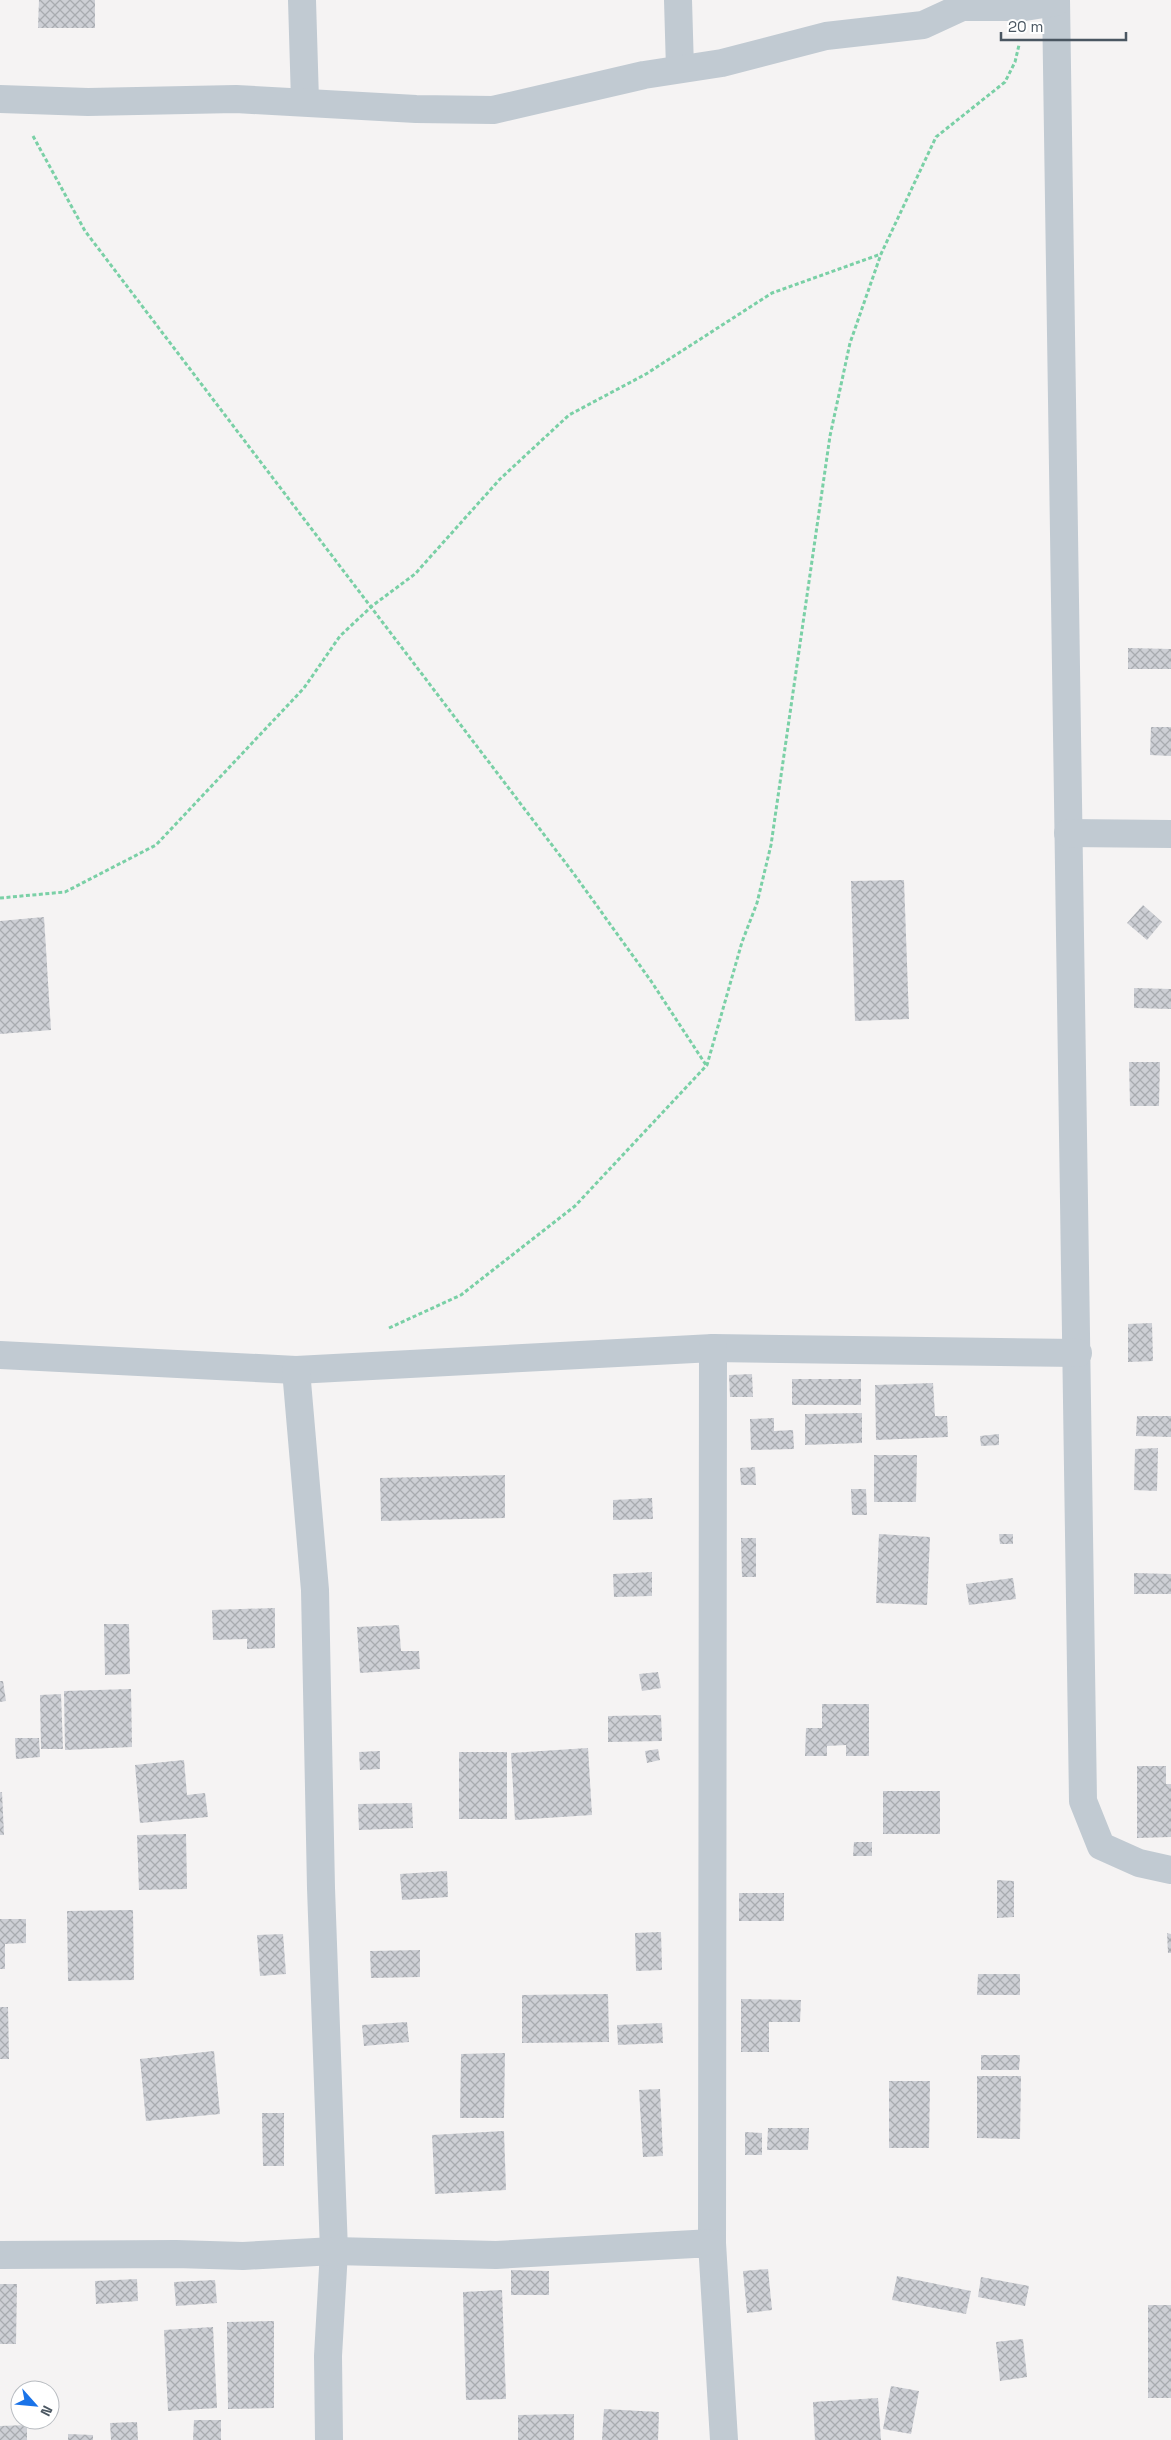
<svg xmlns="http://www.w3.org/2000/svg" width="1171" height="2440" viewBox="0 0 1171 2440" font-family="'Space Grotesk',sans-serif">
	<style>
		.building { fill: url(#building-cross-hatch) }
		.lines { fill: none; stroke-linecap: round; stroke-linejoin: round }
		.path { stroke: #7ad0a6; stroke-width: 3; stroke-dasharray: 4 2.5; stroke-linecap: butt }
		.minor { stroke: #c1cad2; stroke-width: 28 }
	</style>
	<defs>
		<pattern id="building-cross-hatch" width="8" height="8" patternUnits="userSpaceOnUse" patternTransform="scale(1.25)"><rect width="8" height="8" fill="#cdcfd5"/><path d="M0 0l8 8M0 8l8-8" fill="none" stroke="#a8abb0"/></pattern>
	</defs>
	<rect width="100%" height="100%" fill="#f5f3f3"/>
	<!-- building -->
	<g class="building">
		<path d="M39,0H95V28H38Z"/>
		<path d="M1128,648L1171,649V669H1128Z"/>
		<path d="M1151,727H1171V756L1150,755Z"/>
		<path d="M904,880L909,1019L855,1021L851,881Z"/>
		<path d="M1143,905L1162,922L1147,940L1127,923Z"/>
		<path d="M44,917L51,1030L0,1034V921Z"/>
		<path d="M1134,988L1171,989V1009L1134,1008Z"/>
		<path d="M1129,1062H1160L1159,1106H1130Z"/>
		<path d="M1152,1323L1153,1361L1128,1362V1324Z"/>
		<path d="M752,1374L753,1397H730L729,1375Z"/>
		<rect x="792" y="1379" width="69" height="26"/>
		<path d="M933,1383L935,1416H947L948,1437L876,1440L875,1385Z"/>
		<path d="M862,1413V1443L805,1445V1414Z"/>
		<path d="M1137,1416H1171V1437L1136,1436Z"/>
		<path d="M774,1418V1431L793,1430L794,1449L751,1450L750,1419Z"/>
		<path d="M999,1434V1445L981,1446L980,1436Z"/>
		<path d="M1158,1448L1157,1491L1134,1490L1135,1449Z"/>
		<path d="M874,1455H917L916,1502H874Z"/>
		<path d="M755,1467L756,1485H741L740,1468Z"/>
		<path d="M505,1475V1518L381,1521L380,1478Z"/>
		<path d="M851,1489H866L867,1515H852Z"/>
		<path d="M652,1498L653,1519L613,1520V1500Z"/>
		<path d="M879,1534L930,1537L927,1605L876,1603Z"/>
		<path d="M999,1534H1013V1544H1000Z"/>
		<path d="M741,1538H756V1577H742Z"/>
		<path d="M652,1572V1596L614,1597L613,1574Z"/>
		<path d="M1134,1573L1171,1574V1594H1134Z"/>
		<path d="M1013,1578L1016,1599L969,1605L966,1584Z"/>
		<path d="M275,1608V1648L247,1649V1639L213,1640L212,1610Z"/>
		<path d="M104,1624H129L130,1674L105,1675Z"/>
		<path d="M399,1625L401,1651H419L420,1669L360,1673L357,1627Z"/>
		<path d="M658,1672L661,1688L642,1691L639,1674Z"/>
		<path d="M0,1681H3L6,1701L0,1702Z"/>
		<path d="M131,1689L132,1747L65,1750L64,1691Z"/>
		<path d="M61,1694L63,1749H41L40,1695Z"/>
		<path d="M822,1704H869V1756H846V1745L827,1746V1756H805L806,1728H822Z"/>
		<path d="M661,1715L662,1741L608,1742V1716Z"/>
		<path d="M15,1738H39L40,1757L16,1759Z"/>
		<path d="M588,1748L592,1815L515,1820L511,1753Z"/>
		<path d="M658,1749L660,1760L647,1763L645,1751Z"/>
		<path d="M380,1751V1769L360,1770L359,1752Z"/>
		<rect x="459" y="1752" width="48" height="67"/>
		<path d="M184,1760L187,1795L205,1793L208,1817L140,1823L135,1765Z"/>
		<path d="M1137,1766H1166V1784H1171V1837L1137,1838Z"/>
		<rect x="883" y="1791" width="57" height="43"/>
		<path d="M0,1792H2L4,1835H0Z"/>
		<path d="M412,1803L413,1828L359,1830L358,1804Z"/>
		<path d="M186,1834L187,1889L139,1890L137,1835Z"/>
		<path d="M854,1842H872V1856H853Z"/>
		<path d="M447,1871L448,1897L402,1900L400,1874Z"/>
		<path d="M997,1880L1014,1881V1917L997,1918Z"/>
		<rect x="739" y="1893" width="45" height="28"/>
		<path d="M133,1910L134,1980L68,1981L67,1911Z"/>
		<path d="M0,1919H26V1943L5,1944V1969H0Z"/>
		<path d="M661,1932L662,1970L636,1971L635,1933Z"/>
		<path d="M1167,1933L1171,1934V1953H1168Z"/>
		<path d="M283,1934L286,1974L260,1976L257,1935Z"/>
		<path d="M420,1950V1977L371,1978L370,1951Z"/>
		<path d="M978,1974H1020V1995H977Z"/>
		<path d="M608,1994L609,2042L522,2043V1995Z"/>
		<path d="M741,1999L801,2000L800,2022H769V2052H741Z"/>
		<path d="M0,2007H8L9,2059H0Z"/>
		<path d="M407,2022L409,2042L364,2046L362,2025Z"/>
		<path d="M662,2023L663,2043L618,2045L617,2025Z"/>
		<path d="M214,2051L220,2114L146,2121L140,2059Z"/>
		<path d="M505,2053L504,2118H460L461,2054Z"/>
		<path d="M981,2055H1020L1019,2070H981Z"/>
		<path d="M977,2076H1021L1020,2139L977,2138Z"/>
		<path d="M889,2081H930L929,2148H889Z"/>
		<path d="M660,2089L663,2156L643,2157L639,2090Z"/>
		<path d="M262,2113H284V2166H263Z"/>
		<path d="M768,2128H809L808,2150H767Z"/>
		<path d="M504,2131L506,2190L435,2194L432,2135Z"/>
		<path d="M745,2132L762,2133V2155H745Z"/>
		<path d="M768,2269L772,2310L747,2313L743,2271Z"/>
		<path d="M511,2270L549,2271V2295H511Z"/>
		<path d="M897,2276L971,2291L966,2314L892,2300Z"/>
		<path d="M981,2277L1029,2286L1025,2306L978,2297Z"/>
		<path d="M137,2279L138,2301L96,2304L95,2281Z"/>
		<path d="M215,2280L217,2303L176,2306L174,2282Z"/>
		<path d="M0,2284H17L16,2344H0Z"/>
		<path d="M502,2290L506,2399L466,2400L463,2292Z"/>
		<rect x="1148" y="2305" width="23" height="93"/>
		<path d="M274,2321V2408L228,2409L227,2322Z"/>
		<path d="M213,2327L217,2408L168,2411L164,2330Z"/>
		<path d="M1023,2339L1027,2377L1000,2381L996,2342Z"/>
		<path d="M891,2386L919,2391L911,2434L883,2429Z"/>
		<path d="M878,2398L881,2440H815L813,2402Z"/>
		<path d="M604,2409L659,2412L658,2440H602Z"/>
		<path d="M574,2414V2440H518V2415Z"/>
		<path d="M194,2420H221V2440H193Z"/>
		<path d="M137,2422L138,2440H111L110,2423Z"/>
		<path d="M27,2425V2440H0V2426Z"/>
		<path d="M68,2434L93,2435V2440H68Z"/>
	</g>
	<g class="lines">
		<!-- path -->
		<g class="path">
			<path d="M33,136L85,231L574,874L651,981L706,1065"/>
			<path d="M0,898L65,892L156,845L304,688L340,636L372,606L415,574L500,479L569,415L646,374L772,293L881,254"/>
			<path d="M389,1328L461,1295L575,1206L707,1065L742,942L757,903L771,845L830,436L850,343L881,254L936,137L1005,82L1015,62L1019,45"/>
		</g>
		<!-- minor -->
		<g class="minor">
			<path d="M302,0L305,101"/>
			<path d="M678,0L680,69"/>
			<path d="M1056,0L1083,1801L1101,1846L1139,1863L1171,1870"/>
			<path d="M0,99L88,102L236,99L416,109L493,110L644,75L722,63L826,36L923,25L962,7H1025L1056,2"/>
			<path d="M1068,833L1171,834"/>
			<path d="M0,1355L296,1370L713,1348L1078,1353"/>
			<path d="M296,1370L315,1590L321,1888L334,2251L328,2356L329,2440"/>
			<path d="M712,2243L713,1348"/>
			<path d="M0,2255L176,2254L243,2256L334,2251L496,2255L712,2243L724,2440"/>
		</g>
	</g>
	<!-- north arrow -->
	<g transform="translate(35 2405) rotate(117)"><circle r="24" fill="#ffffff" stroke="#b7bbc0"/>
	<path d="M0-4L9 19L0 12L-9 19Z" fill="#1a73e8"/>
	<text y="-8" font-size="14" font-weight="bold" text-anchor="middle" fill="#4a5661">N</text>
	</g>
	<!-- scale -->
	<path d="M1001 32v8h125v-8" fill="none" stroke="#4a5661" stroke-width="2.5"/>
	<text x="1008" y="32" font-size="15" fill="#4a5661" stroke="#ffffff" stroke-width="4" paint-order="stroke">20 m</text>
</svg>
